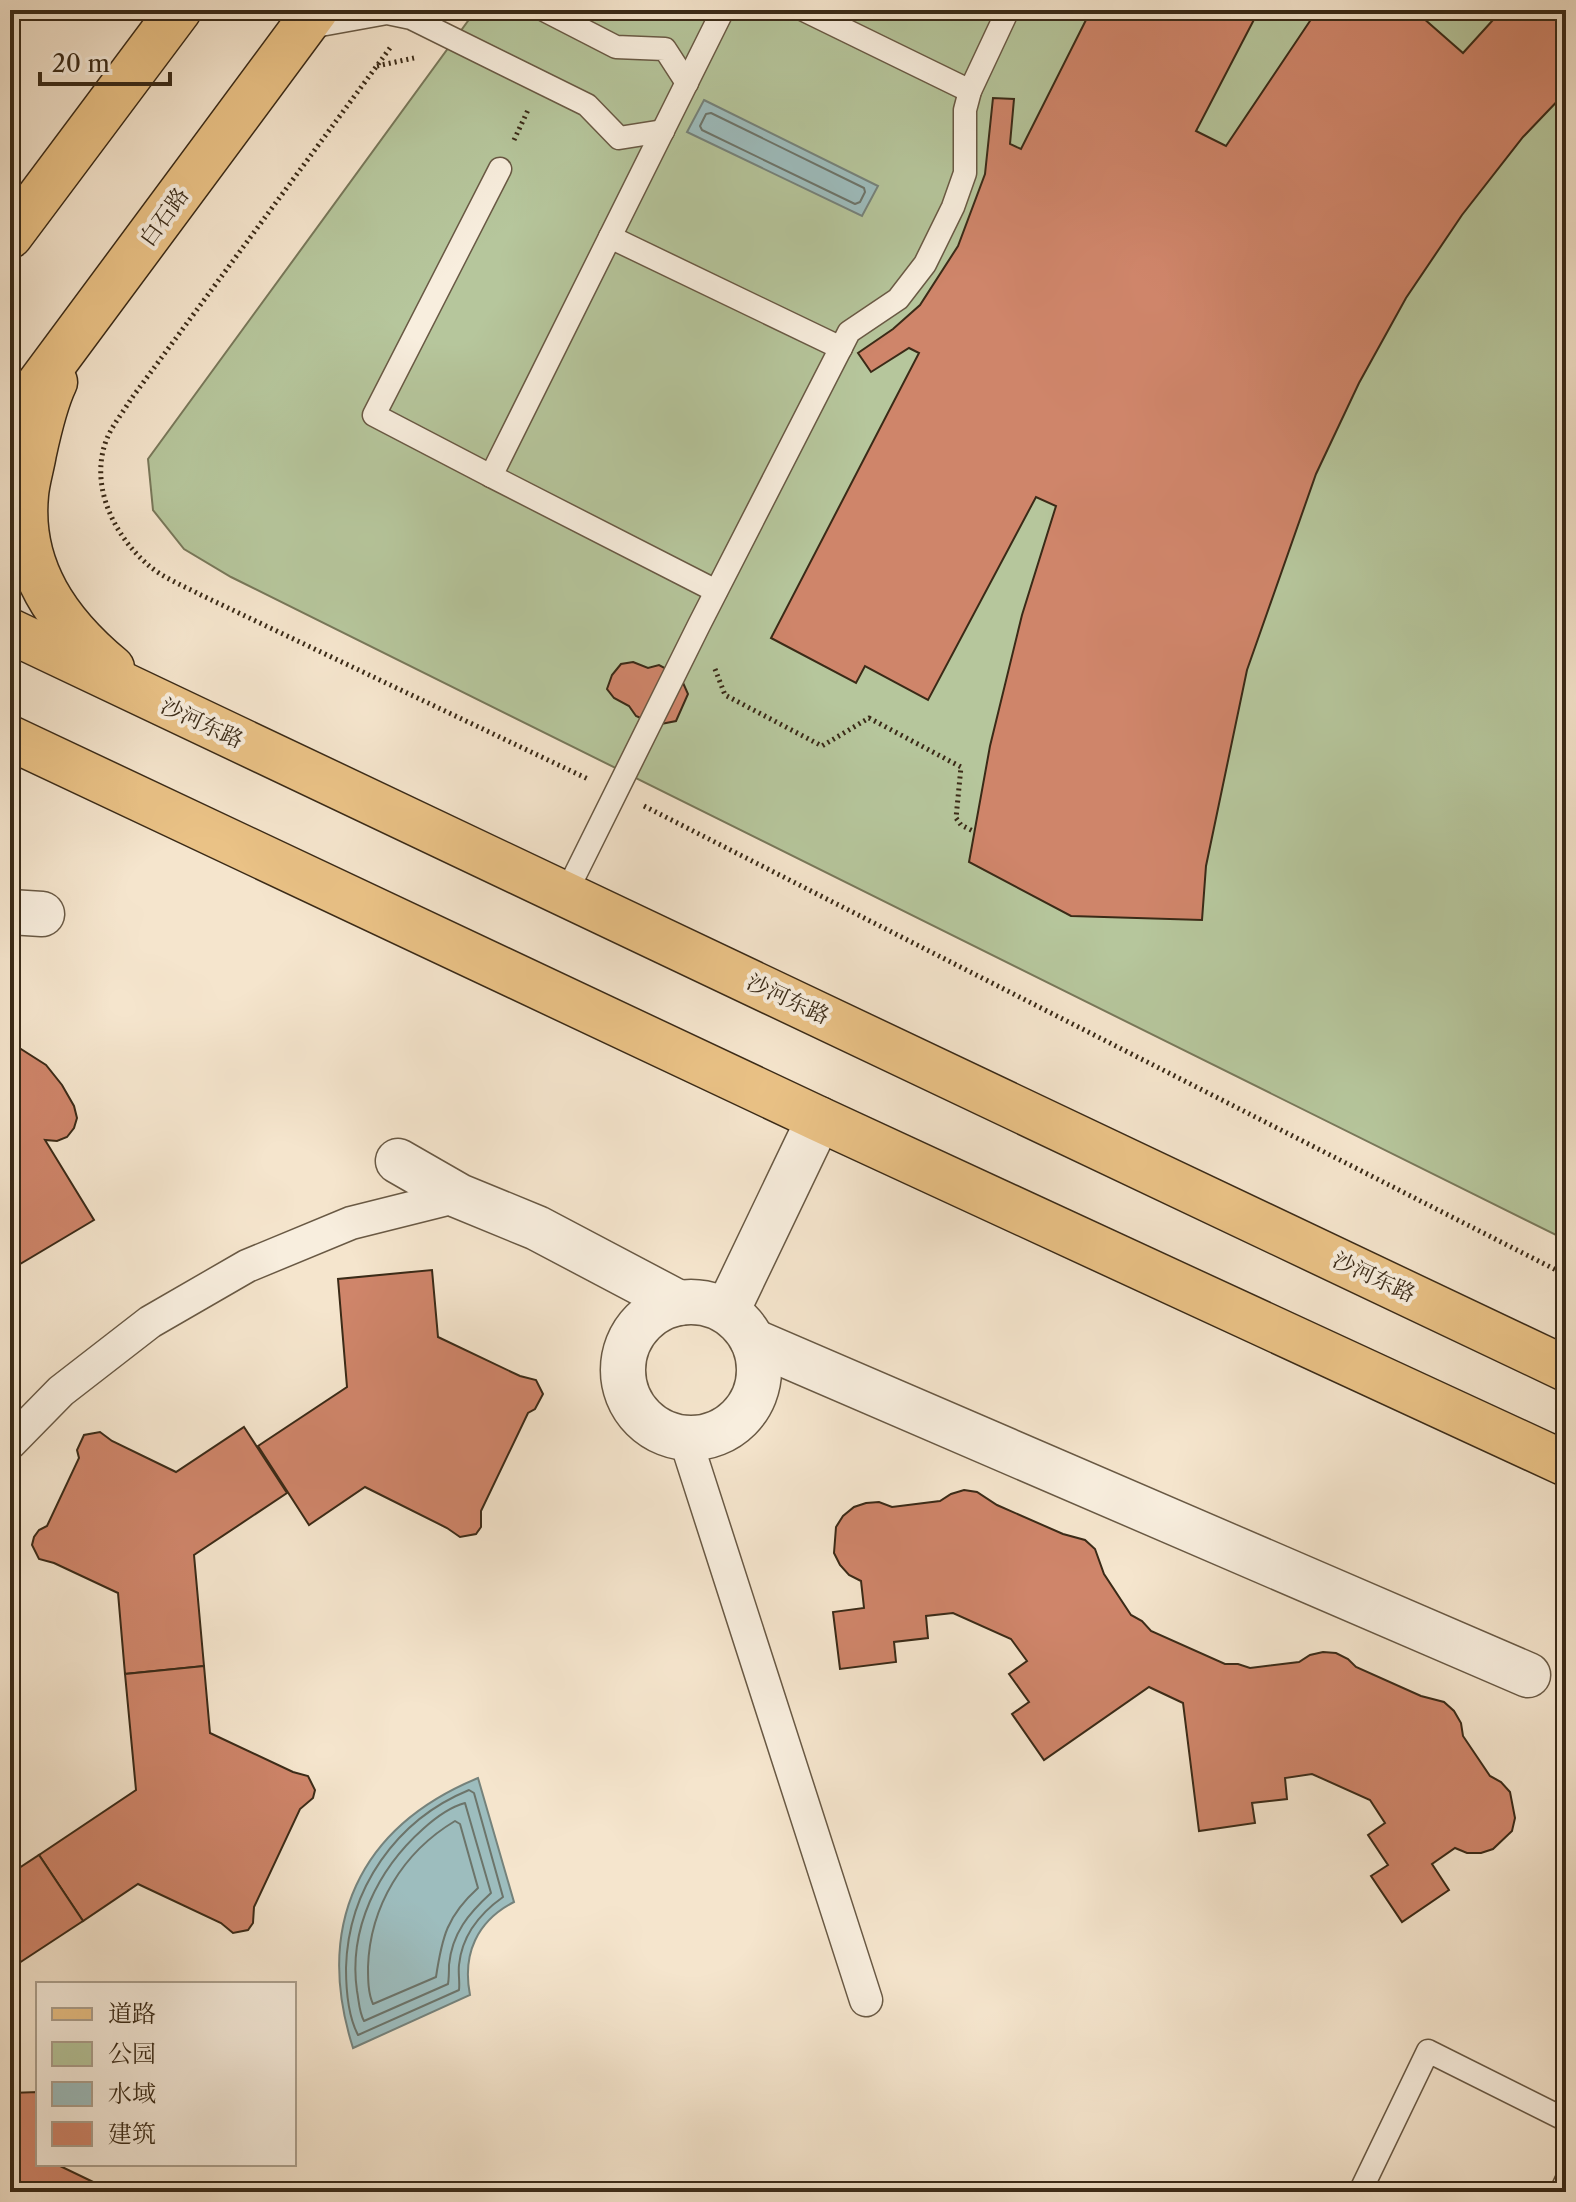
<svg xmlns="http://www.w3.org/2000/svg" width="1576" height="2202" viewBox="0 0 1576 2202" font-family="'Libre Caslon Text','Noto Serif SC',serif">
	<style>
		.green { fill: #b6c69c; stroke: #78785a; stroke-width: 2 }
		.water { fill: #9dbdbe; stroke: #75827b; stroke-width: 2 }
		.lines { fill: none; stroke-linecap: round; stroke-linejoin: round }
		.shore { stroke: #6c746a; stroke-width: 2 }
		.building { fill: #cf856a; stroke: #3a2a17; stroke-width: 2 }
		.service-casing { stroke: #695944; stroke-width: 25 }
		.pedestrian-casing { stroke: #695944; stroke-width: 35 }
		.minor-casing { stroke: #695944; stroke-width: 47 }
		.primary-casing { stroke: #3a2a17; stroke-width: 47 }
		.path { stroke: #3a2a17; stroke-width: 5; stroke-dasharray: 2 4; stroke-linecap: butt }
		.service { stroke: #f8eede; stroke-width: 22 }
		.pedestrian { stroke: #f8eede; stroke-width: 32 }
		.minor { stroke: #f8eede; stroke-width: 44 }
		.primary { stroke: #eac286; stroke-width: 44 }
		.labels { text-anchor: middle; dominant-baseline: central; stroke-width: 8; stroke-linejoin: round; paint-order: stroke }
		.street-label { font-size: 22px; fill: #3a2a17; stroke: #f8eede }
	</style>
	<rect width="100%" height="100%" fill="#f5e5cd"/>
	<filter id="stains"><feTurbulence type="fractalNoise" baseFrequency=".0025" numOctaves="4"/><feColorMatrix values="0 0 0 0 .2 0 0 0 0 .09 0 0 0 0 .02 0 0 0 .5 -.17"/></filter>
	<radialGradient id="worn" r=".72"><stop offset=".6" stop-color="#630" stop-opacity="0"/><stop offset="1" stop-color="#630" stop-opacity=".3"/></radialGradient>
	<!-- green -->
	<path class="green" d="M476,10H1566V1240L231,577L184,549L153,510L148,459Z"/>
	<!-- water -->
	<g class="water">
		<path d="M704,100L878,186L862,216L687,132Z"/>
		<path d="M478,1778L514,1902C477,1921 462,1954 470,1995L353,2048C314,1925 359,1827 478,1778Z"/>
	</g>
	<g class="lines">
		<!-- shore -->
		<g class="shore">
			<path d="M711,113L864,188L865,192L860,202L855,204L702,130L700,126L706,114Z"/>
			<path d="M469,1790L474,1793L503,1897C479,1914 462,1935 459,1965C458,1973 460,1982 459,1990L358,2035C348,2016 346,1990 346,1968C348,1889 396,1820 469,1790Z"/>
			<path d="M465,1803L491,1893C469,1913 452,1933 449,1965C449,1971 449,1978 448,1984L364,2021C359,2012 359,2001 357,1991C348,1929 378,1869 423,1829C434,1819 450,1807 465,1803Z"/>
			<path d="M455,1821L460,1824L478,1888C447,1916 442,1937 436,1977L373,2004C368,1993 368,1979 368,1967C370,1906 403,1852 455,1821Z"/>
		</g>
	</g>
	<!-- building -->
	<g class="building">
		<path d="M1091,10H1259L1196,131L1226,146L1314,15L1304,10H1414L1463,53L1502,10H1566V92L1523,137L1462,215L1406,298L1359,383L1316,474L1247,670L1206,866L1202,920L1071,916L969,862L990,746L1022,615L1056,506L1036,497L928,700L865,666L856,683L771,638L919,353L909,348L871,372L858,353L893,329L920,305L958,246L985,174L993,98L1014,99L1010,144L1021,149Z"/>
		<path d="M633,662L648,668L659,665L680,676L688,694L676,721L656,725L636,716L629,706L614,698L607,689L612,675L621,664Z"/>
		<path d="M10,1042L46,1065L62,1085L74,1106L77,1118L74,1128L67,1137L57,1141L45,1140L94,1220L10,1270Z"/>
		<path d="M432,1270L438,1337L520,1376L536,1380L543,1394L535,1409L528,1413L481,1511V1527L476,1534L460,1537L447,1528L365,1487L309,1525L258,1446L347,1387L338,1279Z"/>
		<path d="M244,1427L287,1493L194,1555L204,1666L125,1674L118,1593L54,1563L39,1559L32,1545L34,1537L39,1530L47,1526L79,1458L77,1450L84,1435L100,1432L112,1441L176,1472Z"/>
		<path d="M964,1490L977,1492L997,1505L1063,1534L1085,1540L1095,1549L1104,1574L1131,1615L1142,1621L1151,1631L1225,1664H1238L1250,1668L1299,1662L1310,1655L1323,1652L1336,1653L1348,1659L1356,1667L1421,1696L1444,1702L1454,1711L1461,1723L1463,1736L1490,1776L1501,1782L1510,1792L1515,1818L1512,1831L1493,1849L1481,1853H1467L1455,1848L1432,1864L1449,1890L1402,1922L1371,1876L1388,1865L1368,1835L1385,1823L1370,1800L1312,1774L1285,1778L1287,1799L1252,1803L1255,1823L1199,1831L1183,1703L1149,1687L1044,1760L1012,1714L1029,1702L1009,1674L1027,1661L1011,1639L953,1613L926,1616L928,1638L894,1642L896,1662L840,1669L833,1612L864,1608L861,1581L849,1575L840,1565L834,1553L836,1527L843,1516L854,1507L866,1503L879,1502L892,1507L940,1501L951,1494Z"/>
		<path d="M204,1666L210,1733L293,1772L308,1776L315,1790L313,1798L300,1809L254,1907L253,1923L248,1930L233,1933L221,1923L138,1884L83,1921L39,1855L136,1790L125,1674Z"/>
		<path d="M39,1855L83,1921L10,1969V1874Z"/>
		<path d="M38,2092V2164H56L114,2192H10V2093Z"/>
	</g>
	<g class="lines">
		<!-- service casing -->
		<g class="service-casing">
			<g id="service">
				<path d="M544,10L616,47L665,49L687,83"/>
				<path d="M804,10L970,91"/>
				<path d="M304,28L387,13L411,18L587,105L619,138L663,131"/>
				<path d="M610,237L841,348"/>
				<path d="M491,476L374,415L500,169"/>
				<path d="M716,591L491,476L723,10"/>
				<path d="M566,893L699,625L849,332L898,299L925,264L953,207L965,173V110L970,91L1008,10"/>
				<path d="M1360,2192L1428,2051L1566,2120"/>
				<path d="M1561,2192L1566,2181"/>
			</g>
		</g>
		<!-- pedestrian casing -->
		<g class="pedestrian-casing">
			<g id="pedestrian">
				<path d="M685,1438L866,2000"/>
				<path d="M10,1443L61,1391L150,1322L247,1266L351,1223L459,1196"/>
			</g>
		</g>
		<!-- minor casing -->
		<g class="minor-casing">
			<g id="minor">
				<path d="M10,912L42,914"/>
				<path d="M398,1161L459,1196L537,1228L679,1303"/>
				<circle cx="691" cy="1370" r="68"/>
				<path d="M727,1311L819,1119"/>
				<path d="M753,1341L1528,1675"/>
			</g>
		</g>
		<!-- primary casing -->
		<g class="primary-casing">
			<g id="primary">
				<path d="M10,236L179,10"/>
				<path d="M55,382C45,403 39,430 34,453C32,466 27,481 26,495C19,568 58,623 112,668"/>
				<path d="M10,423L316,10"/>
				<path d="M10,631L1566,1369"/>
				<path d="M10,738L819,1119L1566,1464"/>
			</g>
		</g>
		<!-- path -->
		<g class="path">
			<path d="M390,48L131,399C124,411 114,423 108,436C88,482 112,533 147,564C161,577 184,586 201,595L588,779"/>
			<path d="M377,66L414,58"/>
			<path d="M514,140L528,110"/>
			<path d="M715,669L725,695L822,746L869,718L961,767L956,818L961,825L975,832"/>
			<path d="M644,806L1566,1275"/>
		</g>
		<!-- service -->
		<use href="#service" class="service"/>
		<!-- pedestrian -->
		<use href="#pedestrian" class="pedestrian"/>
		<!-- minor -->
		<use href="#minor" class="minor"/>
		<!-- primary -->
		<use href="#primary" class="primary"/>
	</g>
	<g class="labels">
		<!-- street labels -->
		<g class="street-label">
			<text transform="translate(164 217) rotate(-54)">白石路</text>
			<text transform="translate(202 723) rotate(25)">沙河东路</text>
			<text transform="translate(788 999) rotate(25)">沙河东路</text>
			<text transform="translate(1374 1277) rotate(25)">沙河东路</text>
		</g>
	</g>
	<!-- margin -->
	<rect width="1576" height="2202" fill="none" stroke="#f5e5cd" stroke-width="40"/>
	<rect x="12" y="12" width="1552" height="2178" fill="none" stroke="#3a2a17" stroke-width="4"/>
	<rect x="20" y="20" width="1536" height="2162" fill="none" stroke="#3a2a17" stroke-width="2"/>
	<!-- legend -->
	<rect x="36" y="1982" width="260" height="184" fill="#f8eede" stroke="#aca08e" stroke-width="2"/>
	<rect x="52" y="2008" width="40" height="12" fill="#eac286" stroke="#aca08e" stroke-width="2"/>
	<text x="108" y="2022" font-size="24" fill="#3a2a17">道路</text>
	<rect x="52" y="2042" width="40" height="24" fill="#b6c69c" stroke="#aca08e" stroke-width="2"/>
	<text x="108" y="2062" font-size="24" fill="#3a2a17">公园</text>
	<rect x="52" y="2082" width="40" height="24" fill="#9dbdbe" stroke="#aca08e" stroke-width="2"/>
	<text x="108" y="2102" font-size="24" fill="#3a2a17">水域</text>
	<rect x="52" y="2122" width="40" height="24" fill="#cf856a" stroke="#aca08e" stroke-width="2"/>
	<text x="108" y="2142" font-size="24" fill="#3a2a17">建筑</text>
	<!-- scale -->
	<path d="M40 72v12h130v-12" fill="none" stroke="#3a2a17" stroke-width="4"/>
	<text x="52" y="72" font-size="24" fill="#3a2a17" stroke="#f8eede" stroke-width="6" paint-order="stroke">20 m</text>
	<rect width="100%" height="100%" filter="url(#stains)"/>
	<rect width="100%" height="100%" fill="url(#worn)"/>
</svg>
